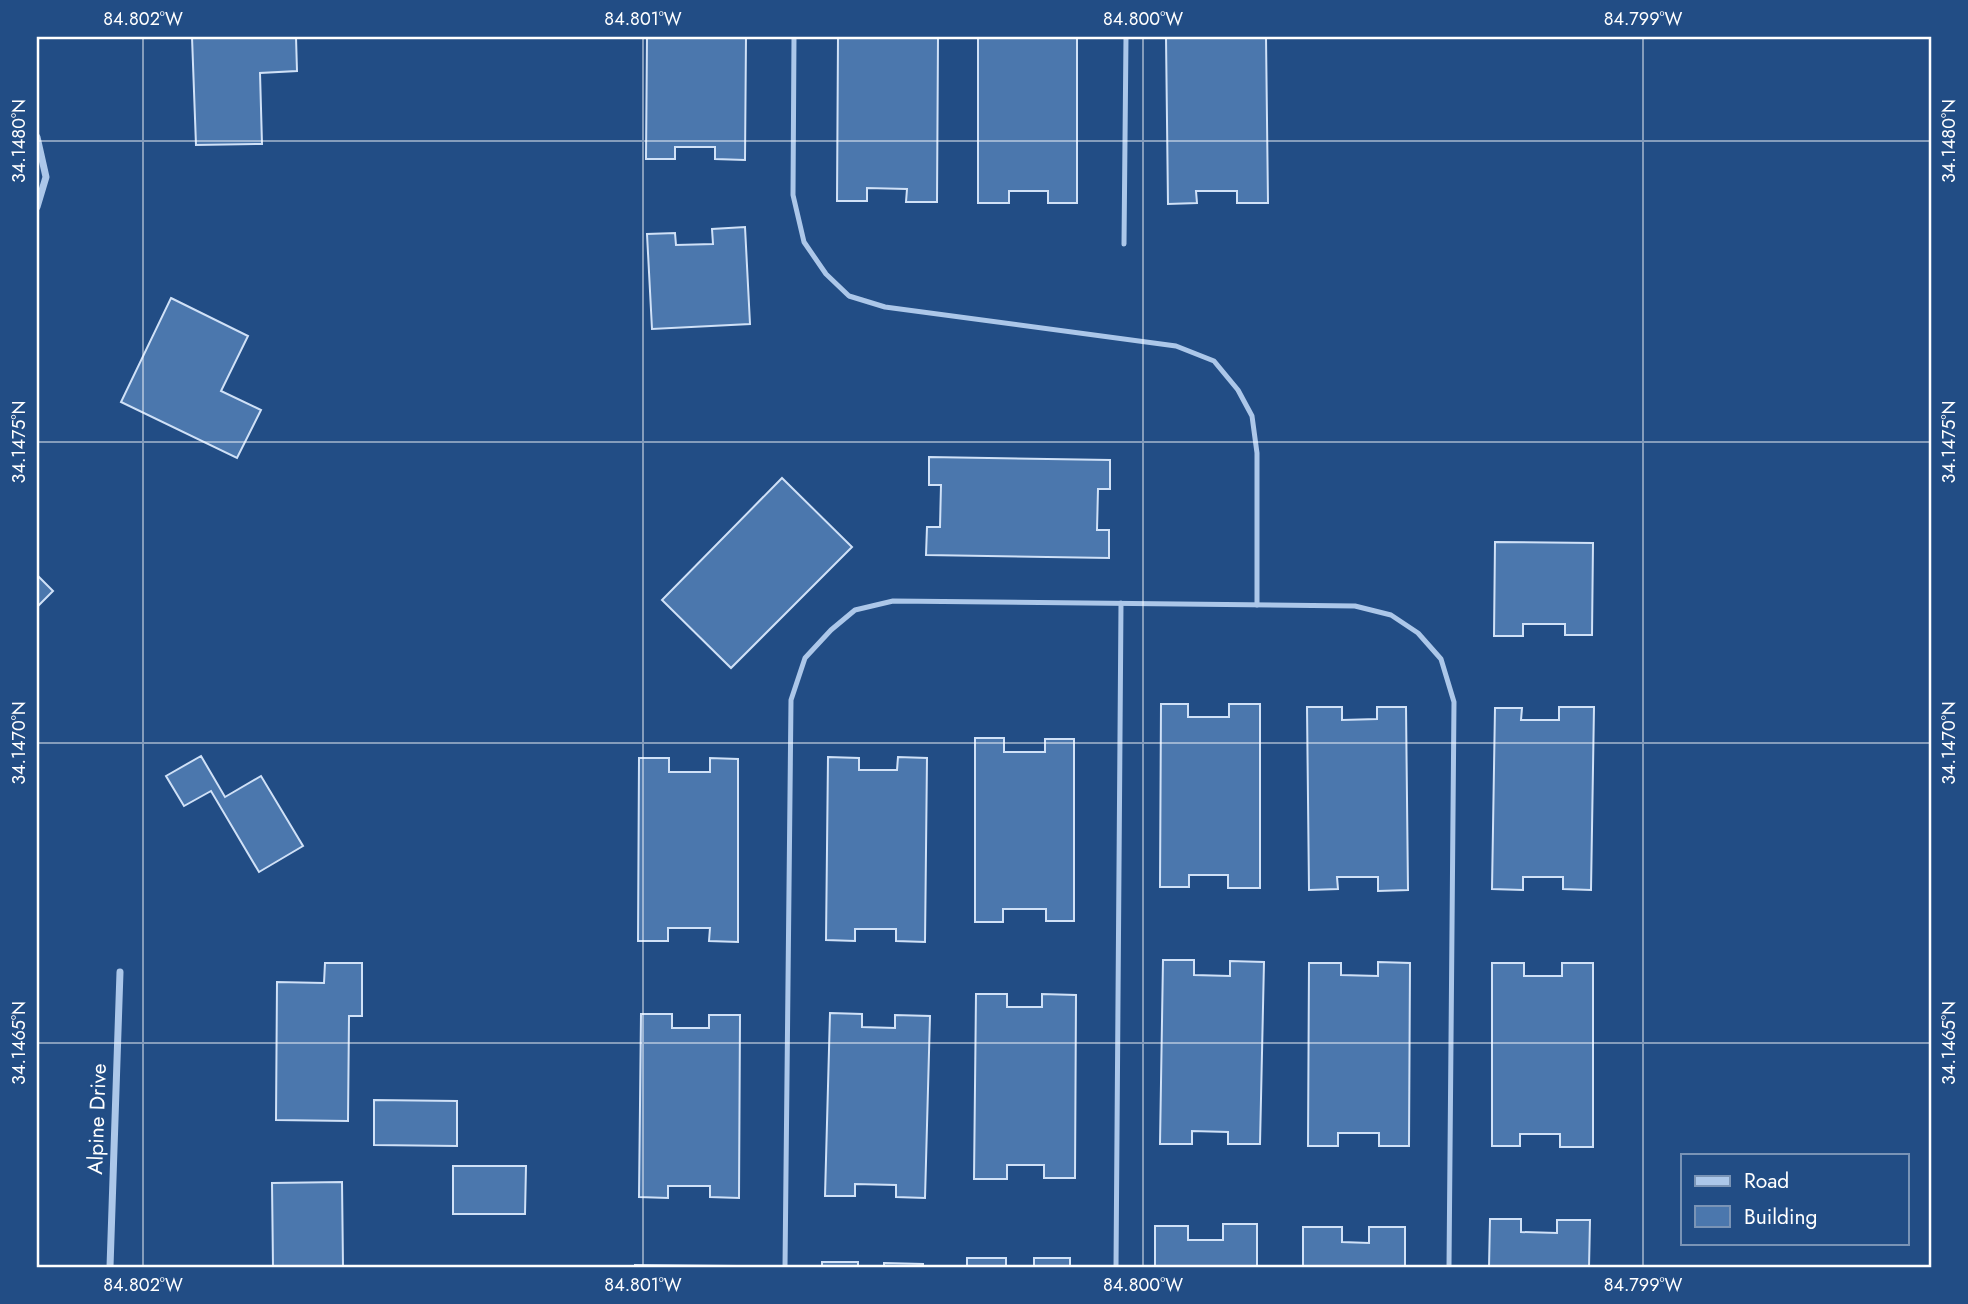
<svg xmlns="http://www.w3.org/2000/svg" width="1968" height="1304" viewBox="0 0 1968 1304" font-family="Jost,sans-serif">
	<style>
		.building { fill: #4b77ad; stroke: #d0e1f7; stroke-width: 2 }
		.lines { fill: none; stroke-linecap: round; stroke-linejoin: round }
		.lane { stroke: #acc7e9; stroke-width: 5 }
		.street { stroke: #acc7e9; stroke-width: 7 }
		.ticks { fill: none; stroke: #fff; stroke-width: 2; stroke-opacity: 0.45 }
		.labels { text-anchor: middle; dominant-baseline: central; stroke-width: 5; stroke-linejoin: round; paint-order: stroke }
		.street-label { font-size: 21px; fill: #fff; stroke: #224d85 }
		.neatline { fill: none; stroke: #fff; stroke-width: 2.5 }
		.ticks-label { font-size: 18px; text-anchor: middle; fill: #fff }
	</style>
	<rect width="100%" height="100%" fill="#224d85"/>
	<!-- building -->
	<g class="building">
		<path d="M192,37H296L297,71L260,73L262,144L196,145Z"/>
		<path d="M647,37H746L745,160L715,159V147H675V159H646Z"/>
		<path d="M838,37H938L937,202H906L907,189L867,188V201H837Z"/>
		<path d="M978,37H1077V203H1048V191H1009V203H978Z"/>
		<path d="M1166,37H1266L1268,203H1237V191H1196L1197,203L1168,204Z"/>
		<path d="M745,227L750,324L652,329L647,234L675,233L676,245L713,244L712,229Z"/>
		<path d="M171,298L248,336L221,391L261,410L237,458L121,402Z"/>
		<path d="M929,457L1110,460V489H1098L1097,530H1109V558L926,555L927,527H940L941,485H929Z"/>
		<path d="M782,478L852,547L731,668L662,600Z"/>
		<path d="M1495,542L1593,543L1592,635H1565V624H1523V636H1494Z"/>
		<path d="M37,575L53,591L37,607Z"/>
		<path d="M1161,704H1188V717H1229V704H1260V888H1228V875H1189V887H1160Z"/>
		<path d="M1307,707H1342V720L1377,719V707H1406L1408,890L1378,891V877H1337L1338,889L1309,890Z"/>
		<path d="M1559,707H1594L1591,890L1563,889V877H1523V890L1492,889L1495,708H1522L1521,720H1559Z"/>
		<path d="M975,738H1004V752H1045V739H1074V921H1046V909H1003V922H975Z"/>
		<path d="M201,756L225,797L261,776L303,846L259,872L211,791L184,806L166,776Z"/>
		<path d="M828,757L859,758V770H897L898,757L927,758L925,942L896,941V929H855V941L826,940Z"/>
		<path d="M639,758H669V772H710V758L738,759V942L709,941L710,928H668V941H638Z"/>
		<path d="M1163,960H1194V975L1230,976V961L1264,962L1260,1144H1228V1132L1192,1131V1144H1160Z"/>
		<path d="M1378,962L1410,963L1409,1146H1379V1133H1338V1146H1308L1309,963H1341V975L1378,976Z"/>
		<path d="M325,963H362V1016H349L348,1121L276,1120L277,982L324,983Z"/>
		<path d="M1492,963H1524V976H1562V963H1593V1147H1560V1134H1520V1146H1492Z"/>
		<path d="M976,994H1007V1007H1042V994L1076,995L1075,1178H1044V1165H1007V1179H974Z"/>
		<path d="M830,1013L862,1014V1027L895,1028V1015L930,1016L925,1198L896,1197V1185L855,1184V1196H825Z"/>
		<path d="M641,1014H672V1028H709V1015H740L739,1198L710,1197V1186H668V1198L639,1197Z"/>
		<path d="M374,1100L457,1101V1146L374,1145Z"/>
		<path d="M453,1166H526L525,1214H453Z"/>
		<path d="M342,1182L343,1267H273L272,1183Z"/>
		<path d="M1490,1219H1521V1232L1557,1233V1220H1590L1589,1267H1489Z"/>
		<path d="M1223,1224H1257V1267H1155V1226H1188V1240H1223Z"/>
		<path d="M1303,1227H1342V1242L1369,1243V1227H1405V1267H1303Z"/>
		<rect x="967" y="1258" width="39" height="9"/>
		<rect x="1034" y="1258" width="36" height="9"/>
		<rect x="822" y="1262" width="36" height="5"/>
		<path d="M884,1263L923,1264V1267H884Z"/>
		<path d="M635,1265L736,1266V1267H635Z"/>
	</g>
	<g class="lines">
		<!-- lane -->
		<g class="lane">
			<path d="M794,37L793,195L804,242L826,274L849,296L885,307L1176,346L1214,361L1238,390L1252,416L1257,453V605"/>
			<path d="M1124,244L1126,37"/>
			<path d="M785,1267L791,700L805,658L831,630L855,610L893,601L1355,606L1391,615L1418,633L1441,659L1454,702L1449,1267"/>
			<path d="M1116,1267L1121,603"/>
		</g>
		<!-- street -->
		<g class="street">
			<path d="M37,137L46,177L37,207"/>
			<path d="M110,1267L120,972"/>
		</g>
	</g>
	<!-- ticks -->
	<path class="ticks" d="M143,37V1267M643,37V1267M1143,37V1267M1643,37V1267M37,141H1931M37,442H1931M37,743H1931M37,1043H1931"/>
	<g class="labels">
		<!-- street labels -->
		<g class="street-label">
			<text transform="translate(97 1119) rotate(-88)">Alpine Drive</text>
		</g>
	</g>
	<!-- border -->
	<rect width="1968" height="1304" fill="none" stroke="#224d85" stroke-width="77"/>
	<!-- legend -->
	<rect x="1681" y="1154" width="228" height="91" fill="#224d85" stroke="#7a94b6" stroke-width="2"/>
	<rect x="1695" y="1176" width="35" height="10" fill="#acc7e9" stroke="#7a94b6" stroke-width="2"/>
	<text x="1744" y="1188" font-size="21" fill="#ffffff">Road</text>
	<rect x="1695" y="1206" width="35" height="21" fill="#4b77ad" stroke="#7a94b6" stroke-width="2"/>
	<text x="1744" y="1224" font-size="21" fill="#ffffff">Building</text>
	<rect x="38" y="38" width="1892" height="1228" class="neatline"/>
	<g class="ticks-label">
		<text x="143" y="25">84.802°W</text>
		<text x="643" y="25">84.801°W</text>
		<text x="1143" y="25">84.800°W</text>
		<text x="1643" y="25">84.799°W</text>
		<text transform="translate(19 141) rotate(-90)" y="6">34.1480°N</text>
		<text transform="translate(1949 141) rotate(-90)" y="6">34.1480°N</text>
		<text transform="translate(19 442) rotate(-90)" y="6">34.1475°N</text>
		<text transform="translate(1949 442) rotate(-90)" y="6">34.1475°N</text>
		<text transform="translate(19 743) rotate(-90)" y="6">34.1470°N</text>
		<text transform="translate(1949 743) rotate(-90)" y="6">34.1470°N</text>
		<text transform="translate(19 1043) rotate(-90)" y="6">34.1465°N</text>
		<text transform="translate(1949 1043) rotate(-90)" y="6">34.1465°N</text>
		<text x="143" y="1291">84.802°W</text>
		<text x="643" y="1291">84.801°W</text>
		<text x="1143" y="1291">84.800°W</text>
		<text x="1643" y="1291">84.799°W</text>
	</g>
</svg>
